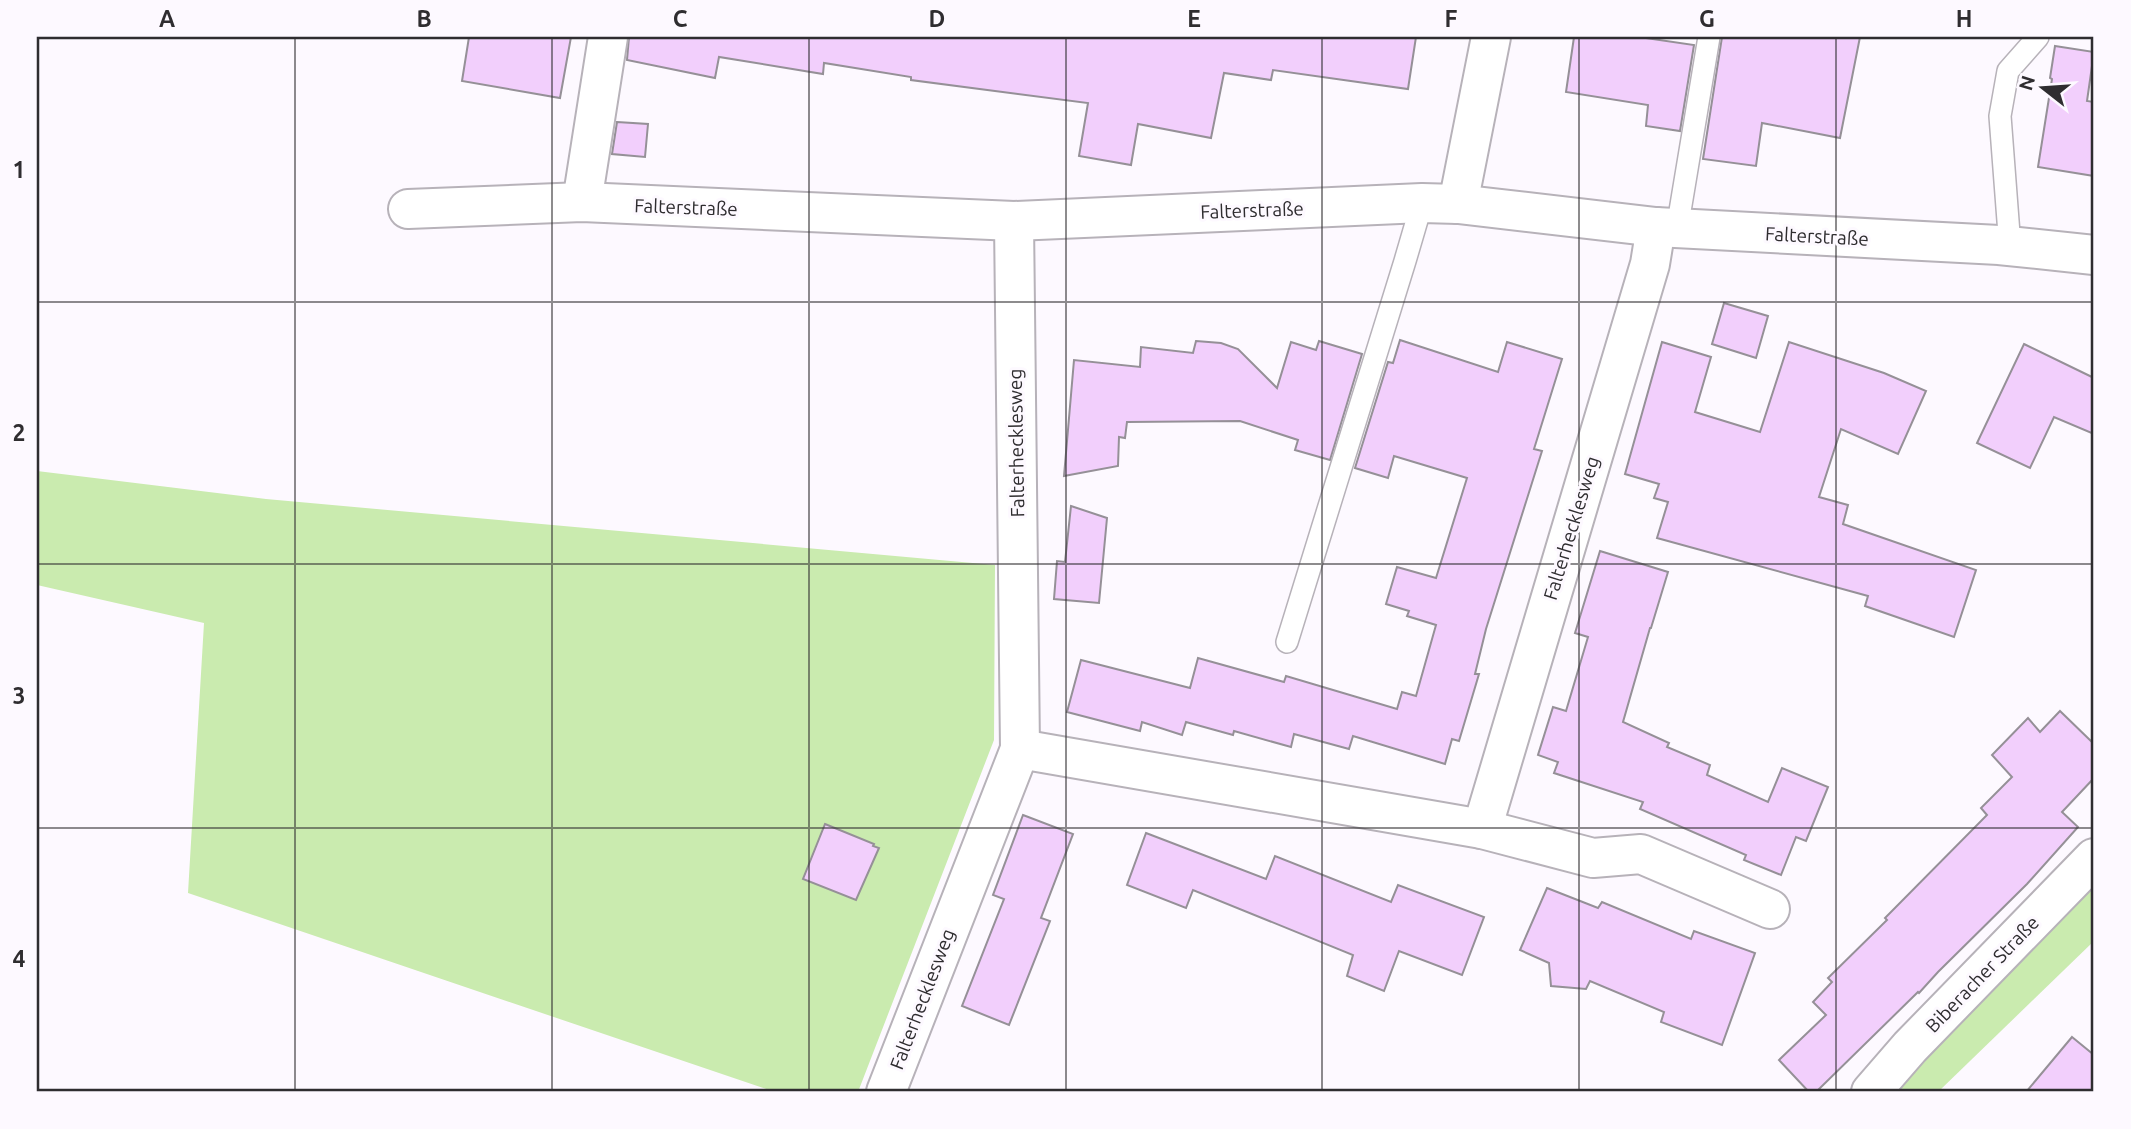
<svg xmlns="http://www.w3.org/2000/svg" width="2131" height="1129" viewBox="0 0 2131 1129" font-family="Ubuntu,sans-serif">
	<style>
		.green { fill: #caebaf }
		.building { fill: #f2cffc; stroke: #959097; stroke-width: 2 }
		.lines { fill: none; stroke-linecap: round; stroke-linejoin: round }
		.service-casing { stroke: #b7b2b9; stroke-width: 24 }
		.minor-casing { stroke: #b7b2b9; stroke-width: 42 }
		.service { stroke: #fff; stroke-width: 21 }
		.minor { stroke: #fff; stroke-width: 38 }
		.grid { fill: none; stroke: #2f2d30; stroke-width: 2; stroke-opacity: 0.55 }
		.labels { text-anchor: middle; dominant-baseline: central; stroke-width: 6; stroke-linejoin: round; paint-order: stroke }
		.street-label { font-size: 19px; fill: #2f2d30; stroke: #fdf9ff }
		.neatline { fill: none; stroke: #2f2d30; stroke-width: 2.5 }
		.grid-label { font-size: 23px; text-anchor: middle; font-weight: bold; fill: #2f2d30 }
	</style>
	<rect width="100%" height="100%" fill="#fdf9ff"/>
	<!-- green -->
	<g class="green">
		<path d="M37,471L266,499L995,565L994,740L858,1092H775L188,893L204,623L37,585Z"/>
		<path d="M2094,870V941L1938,1092H1893Z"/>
	</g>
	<!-- building -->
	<g class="building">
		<path d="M469,37H571L560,98L462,81Z"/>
		<path d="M629,37H1416L1408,89L1273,70L1271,80L1224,73L1211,138L1138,124L1131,165L1079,156L1088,103L911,80V77L824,63L823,74L719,57L715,78L627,60Z"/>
		<path d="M1574,37H1639L1694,45L1680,131L1646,126L1648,105L1566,92Z"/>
		<path d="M1722,37H1860L1840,138L1762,123L1756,166L1703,159Z"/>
		<path d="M2055,46L2094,52L2087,101L2094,102V176L2038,167L2052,79L2050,78Z"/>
		<path d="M617,122L648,124L645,157L612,154Z"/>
		<path d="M1724,303L1768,316L1756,358L1712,344Z"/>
		<path d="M1400,340L1498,372L1507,342L1562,359L1534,449L1542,451L1486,629L1475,674H1479L1459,741L1452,739L1445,764L1353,736L1349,749L1294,734L1291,747L1234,731L1233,735L1186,722L1182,735L1142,722L1140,731L1067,712L1081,660L1190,688L1198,658L1284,682L1286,676L1397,709L1402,692L1416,696L1436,625L1407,616L1409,611L1386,604L1397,567L1436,578L1467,478L1394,456L1388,478L1355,468L1388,362L1393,363Z"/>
		<path d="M1196,341L1221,343L1238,349L1277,388L1291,342L1316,350L1319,341L1362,354L1330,460L1295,450L1298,440L1240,421L1127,422L1125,438L1119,437L1118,466L1064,476L1074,360L1140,367L1141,347L1193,353Z"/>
		<path d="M1662,342L1711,357L1695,412L1760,432L1789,342L1884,373L1926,391L1898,454L1841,429L1819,497L1848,505L1843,524L1976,570L1954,637L1865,606L1868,596L1657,538L1668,502L1654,498L1659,484L1625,474Z"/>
		<path d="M2024,344L2094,378V434L2054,417L2030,468L1977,443Z"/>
		<path d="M1071,506L1107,518L1099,603L1054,599L1057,561L1065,562Z"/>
		<path d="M1600,551L1668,572L1651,628H1650L1623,722L1669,743L1667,747L1710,765L1707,775L1768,802L1782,768L1828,787L1806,841L1796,837L1781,875L1744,860L1746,855L1640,809L1643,802L1554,773L1558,762L1538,755L1553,707L1566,711L1588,637L1575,633Z"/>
		<path d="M2060,711L2094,744V778L2062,812L2078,827L2027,884L1938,972L1919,993L1918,992L1816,1092H1809L1779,1060L1826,1015L1813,1002L1832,982L1828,978L1887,920L1885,918L1987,815L1981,808L2012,777L1992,755L2028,718L2040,732Z"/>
		<path d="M1023,815L1073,834L1041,918L1050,921L1009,1025L962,1006L1004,899L993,895Z"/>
		<path d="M825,824L874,844L873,846L879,848L856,900L803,879Z"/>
		<path d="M1146,833L1266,879L1275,856L1391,902L1398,885L1484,917L1462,975L1399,951L1384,991L1347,976L1353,955L1193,890L1186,908L1127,885Z"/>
		<path d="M1547,888L1598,908L1602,902L1691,939L1694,931L1755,953L1722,1045L1661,1022L1664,1012L1590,981L1586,989L1551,986L1549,963L1520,950Z"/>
		<path d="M2072,1037L2094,1055V1092H2026Z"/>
	</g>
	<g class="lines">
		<!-- service casing -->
		<g class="service-casing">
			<g id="service">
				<path d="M1677,229L1709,37"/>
				<path d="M2010,247L2000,116L2008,71L2038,37"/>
				<path d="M1287,642L1405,261L1422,203"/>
			</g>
		</g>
		<!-- minor casing -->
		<g class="minor-casing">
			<g id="minor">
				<path d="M582,202L608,37"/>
				<path d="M1458,204L1491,37"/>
				<path d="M408,209L582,202L1014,221L1422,203L1458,204L1656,227L1999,245L2094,255"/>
				<path d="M1020,749L1482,829L1593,858L1641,854L1770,909"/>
				<path d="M1482,829L1650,264L1656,227"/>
				<path d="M886,1092L1020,749L1014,221"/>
				<path d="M1871,1092L1910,1047L2094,858"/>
			</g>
		</g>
		<!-- service -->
		<use href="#service" class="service"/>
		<!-- minor -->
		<use href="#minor" class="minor"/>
	</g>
	<!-- grid -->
	<path class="grid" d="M295,37V1092M552,37V1092M809,37V1092M1066,37V1092M1322,37V1092M1579,37V1092M1836,37V1092M37,302H2094M37,564H2094M37,828H2094"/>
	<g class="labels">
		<!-- street labels -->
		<g class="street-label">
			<text transform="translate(686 207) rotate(2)">Falterstraße</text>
			<text transform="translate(1252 210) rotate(-2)">Falterstraße</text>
			<text transform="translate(1817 236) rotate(3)">Falterstraße</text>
			<text transform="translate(1016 443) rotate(-91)">Falterhecklesweg</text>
			<text transform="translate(1571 528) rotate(-73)">Falterhecklesweg</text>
			<text transform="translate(1982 974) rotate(-46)">Biberacher Straße</text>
			<text transform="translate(922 999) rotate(-69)">Falterhecklesweg</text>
		</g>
	</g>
	<!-- border -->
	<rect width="2131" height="1129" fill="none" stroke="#fdf9ff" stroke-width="77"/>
	<!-- north arrow -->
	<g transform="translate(2043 88) rotate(287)" stroke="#fdf9ff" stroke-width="5" paint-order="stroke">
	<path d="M0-5L12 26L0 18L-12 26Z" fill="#2f2d30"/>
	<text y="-10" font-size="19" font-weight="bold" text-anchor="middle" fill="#2f2d30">N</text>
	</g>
	<rect x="38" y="38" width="2054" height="1052" class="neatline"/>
	<g class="grid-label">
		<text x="167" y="27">A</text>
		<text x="424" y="27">B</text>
		<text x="680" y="27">C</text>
		<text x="937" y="27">D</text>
		<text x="1194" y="27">E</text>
		<text x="1451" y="27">F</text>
		<text x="1707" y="27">G</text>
		<text x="1964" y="27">H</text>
		<text x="19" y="178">1</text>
		<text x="19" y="441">2</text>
		<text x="19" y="704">3</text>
		<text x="19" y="967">4</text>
	</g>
</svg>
